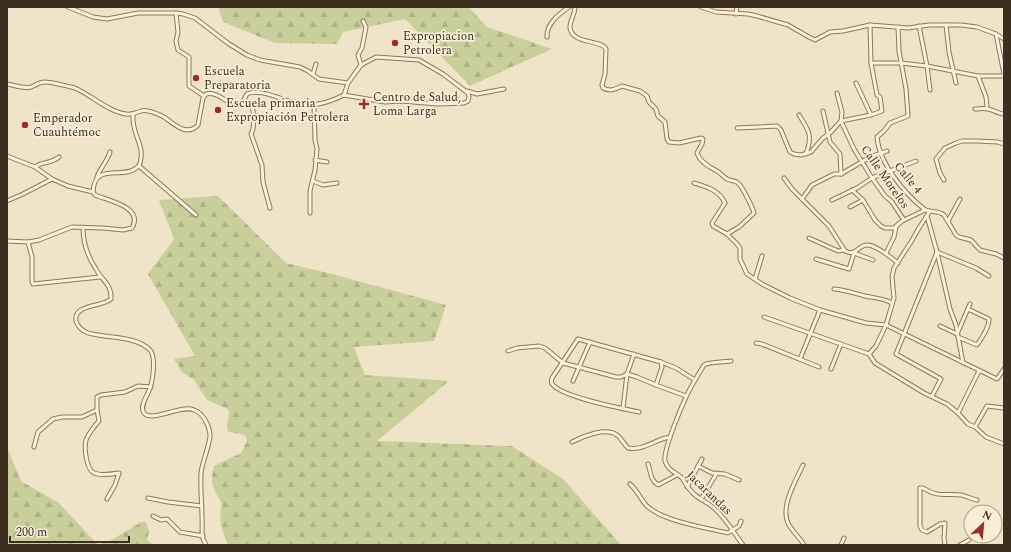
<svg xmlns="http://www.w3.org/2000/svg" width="1011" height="552" viewBox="0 0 1011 552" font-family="Spectral,serif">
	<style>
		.forest { fill: url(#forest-firs) }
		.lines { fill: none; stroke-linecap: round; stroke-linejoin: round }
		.street-casing { stroke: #8d765c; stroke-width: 5 }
		.street { stroke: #faf1dc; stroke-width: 3 }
		.poi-dot { fill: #9e2a2b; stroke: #f7eed8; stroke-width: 1.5 }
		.labels { text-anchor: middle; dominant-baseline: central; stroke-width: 3.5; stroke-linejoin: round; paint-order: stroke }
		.poi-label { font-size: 12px; fill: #3d2e20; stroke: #f7eed8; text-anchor: start }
		.street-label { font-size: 12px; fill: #3d2e20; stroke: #f7eed8 }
	</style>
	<defs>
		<pattern id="forest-firs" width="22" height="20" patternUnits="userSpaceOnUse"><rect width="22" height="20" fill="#c9cf9b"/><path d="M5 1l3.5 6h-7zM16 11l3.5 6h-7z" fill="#aeb285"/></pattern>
	</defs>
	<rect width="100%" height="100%" fill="#f0e4c8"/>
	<!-- forest -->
	<g class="forest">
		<path d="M218,7H469L487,27L552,49L470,86L405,19L343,32L337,44L275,43L223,22Z"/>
		<path d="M218,196L286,263L332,274L446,305L434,341L354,347L365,375L449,381L377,441L512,446L564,480L621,545H228C222,531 218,520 222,504C214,490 209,483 214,466L241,453L247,441L246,436L241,434L228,432C225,424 231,417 228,409L207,400L194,380L182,372L174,359L195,356L148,274L174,239L159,200Z"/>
		<path d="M7,447L21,481L59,503L98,545L113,539L141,522H146L149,531L147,540L154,545H7Z"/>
	</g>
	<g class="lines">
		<!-- street casing -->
		<g class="street-casing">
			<g id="street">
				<path d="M68,7L93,17L107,19L138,13H176L183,14L195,18L229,44L247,55L260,60L300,67L308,71L319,79L348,83"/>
				<path d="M575,7C575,14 569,23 570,28C573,45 601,39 606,49L605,74L602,85L603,88C611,92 615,89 622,86L640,91L647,96L649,102L656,109L658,116L665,122L667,139L669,142L679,143L701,138L703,139L702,144L697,153C700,162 709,167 717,171C721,173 723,177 727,179C730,181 735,180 738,183C742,186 753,208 754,213L739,227L727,234"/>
				<path d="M701,7L716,12L748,14L757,16L788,25L809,37L815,40L830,32L843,31L870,25L908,28L929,25H961L977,27L996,34L1004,39"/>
				<path d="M176,13L178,32L176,41L178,50L189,57V86L204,96"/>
				<path d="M736,14L737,7"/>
				<path d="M946,25L949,52L956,83"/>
				<path d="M919,26L927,66L930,90"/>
				<path d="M898,27L899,51L906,89L908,116L890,123L884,131L877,137C879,163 904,193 924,209C929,213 938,210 944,215L956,235L959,237L971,240L980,250L996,254L1004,258"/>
				<path d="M996,34L1004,74"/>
				<path d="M547,37C546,24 559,14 569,7"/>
				<path d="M871,63H901L927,66L978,76"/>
				<path d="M313,74L316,64"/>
				<path d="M856,83L871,115"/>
				<path d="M7,84C14,85 24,89 31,87C36,85 39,82 45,82C49,82 71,87 75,88C91,95 109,112 126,114C132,115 135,113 141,111C147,109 158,114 164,117C174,124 187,137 198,125L203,98L206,94C218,91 226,104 238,105L242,103L247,94C261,87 287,103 304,105C318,106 332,101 344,95"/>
				<path d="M467,91L477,94L504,89"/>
				<path d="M837,93L842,112L841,121L854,149L872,178L885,196L892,202L904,220"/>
				<path d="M344,95L385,102L400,101L438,104L464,103L468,101L469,97L468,93L443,74L419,60L376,57L361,65"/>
				<path d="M344,95L348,83L361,65L358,55L362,48L366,27L363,21"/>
				<path d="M242,103L251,104C254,109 255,128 251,134L262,165L263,182L270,208"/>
				<path d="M986,108L987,107L986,97L978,76H1004"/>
				<path d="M975,109C979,109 984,108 988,109C994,110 998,114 1004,114"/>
				<path d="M823,111L830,142L840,154L841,174"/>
				<path d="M799,115C809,131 813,135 806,154"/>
				<path d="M737,128L777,126L781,130L790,152L794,154L801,155L811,152L823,138L829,134L841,121L871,115L882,111L880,97L877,95L871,63L870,25"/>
				<path d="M7,156L35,167L52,179L68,186L93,192"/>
				<path d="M315,160L327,162"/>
				<path d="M139,166L196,215"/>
				<path d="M35,167C43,161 51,164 59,157"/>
				<path d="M97,177C100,168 107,162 110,152"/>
				<path d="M784,178L792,189L829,226L845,251C857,257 858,244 868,245C878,246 890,257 898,263"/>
				<path d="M944,180L940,173L936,159L945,148L956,143L962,141H977L998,142L1004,144"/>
				<path d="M313,181L323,185L337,183"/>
				<path d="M694,183C707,187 719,190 725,203L712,223L713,226L727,234L737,244L740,248V259L747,274L762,284L790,298L820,310L866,323L886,325L997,379L1004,369"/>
				<path d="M852,190L863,200L875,220L881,226L885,228H894L902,221L925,210"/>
				<path d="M802,199L812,185L834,174H841L870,157L887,151"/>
				<path d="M832,200L857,188L872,178L916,161"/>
				<path d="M7,201L23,194L52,179"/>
				<path d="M850,207L863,200"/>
				<path d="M310,213V191L315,170L317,149L315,140L314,105"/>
				<path d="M927,216L937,252L896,354L941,379L932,396"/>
				<path d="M948,221L960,199"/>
				<path d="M83,228C83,242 88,257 96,269C102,281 112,284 111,299C103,307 73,304 76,321C77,325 82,331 86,332C89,334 94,334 98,335C114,338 137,337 150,350C156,356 153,380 150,388C148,395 139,406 144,413C152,423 181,404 194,410C203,413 209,425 210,434C211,442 202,462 201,473C200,493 203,513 202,533L203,539L206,545"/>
				<path d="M809,238L838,251L844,250"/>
				<path d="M7,241L28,242L39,240L72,227L103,228L123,230L132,228C144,207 109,201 95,195L93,192C94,166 115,176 131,171C134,170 136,168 139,166C147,145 131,136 133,114"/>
				<path d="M28,242L32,257V281L33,284L100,277"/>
				<path d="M937,252L950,309L956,325L963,363"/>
				<path d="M937,252L976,268L989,276"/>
				<path d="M886,253L894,237L896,227"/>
				<path d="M816,259L849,269L854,253L873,260"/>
				<path d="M755,279L762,256"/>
				<path d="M834,289C846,290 853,293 865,296C874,298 883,298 892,303"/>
				<path d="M764,317L869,354L875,363L924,393L947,404L958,413L968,424L975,427L986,437L1004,444"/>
				<path d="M940,326L957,334L970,304"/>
				<path d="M958,337L977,345C982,338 989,327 989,319L968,309"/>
				<path d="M756,343L762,344L819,367"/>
				<path d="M508,351L517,348L539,346L545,348L563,363L616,377H621L627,374L637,377L656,385L686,396"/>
				<path d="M869,354L876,346L886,325L894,298L892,277L894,268L911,242L919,228L930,211"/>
				<path d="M800,359L820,310"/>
				<path d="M731,361C724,362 708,362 704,365C698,375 691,386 686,397C681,408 663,450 665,461C668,471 676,472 682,478C686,484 689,490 695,495C701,500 709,503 715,509C726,519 734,533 743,545"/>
				<path d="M831,369L841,344"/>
				<path d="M573,381L590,342"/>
				<path d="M656,385L662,367L661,362"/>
				<path d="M623,408L627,374L634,354"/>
				<path d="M639,412C620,408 567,398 554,386C551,384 551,381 552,378L578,339L661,362L676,368L695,380"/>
				<path d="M958,413L979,371"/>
				<path d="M975,427L987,406L1004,408"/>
				<path d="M572,442C583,436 606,427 617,435C622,439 624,444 628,448C643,451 656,439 670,437"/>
				<path d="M34,447L38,432L53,419L62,417H82L97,410"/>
				<path d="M648,464C651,472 650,480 658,485L677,475"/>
				<path d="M803,465C796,480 779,508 789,525C793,532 800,538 804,545"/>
				<path d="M698,466L712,473L725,474L739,480"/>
				<path d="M630,484C638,491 641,500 647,506C662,521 707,528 728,533L739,526L741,521"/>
				<path d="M687,487L702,459"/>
				<path d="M148,498L168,502L202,506"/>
				<path d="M107,499L115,485L119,473C112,474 101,476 94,473C86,469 84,447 86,440C88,435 95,425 99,421L97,410V397L101,395L125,392L138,386L151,387"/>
				<path d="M701,499L717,473"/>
				<path d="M153,516L161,520L167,519L180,532L203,536"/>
				<path d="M841,545L844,538"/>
				<path d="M945,545L944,538L945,523L940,524L927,532L922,530L920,526V488H923C939,498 945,493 961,495C966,496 972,499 977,500"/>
				<path d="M960,545L969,540"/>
			</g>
		</g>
		<!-- street -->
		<use href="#street" class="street"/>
	</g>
	<!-- markers -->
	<g class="poi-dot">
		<circle cx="395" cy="43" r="4"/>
		<circle cx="196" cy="78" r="4"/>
		<path d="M362 98h4v4h4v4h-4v4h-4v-4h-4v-4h4z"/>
		<circle cx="218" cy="110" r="4"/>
		<circle cx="25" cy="125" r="4"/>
	</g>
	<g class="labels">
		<!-- poi labels -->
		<g class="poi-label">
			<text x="403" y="36">Expropiacion<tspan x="403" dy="14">Petrolera</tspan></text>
			<text x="204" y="71">Escuela<tspan x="204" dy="14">Preparatoria</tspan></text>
			<text x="373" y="97">Centro de Salud,<tspan x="373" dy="14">Loma Larga</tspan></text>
			<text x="226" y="103">Escuela primaria<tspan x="226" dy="14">Expropiación Petrolera</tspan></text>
			<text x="33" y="118">Emperador<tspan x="33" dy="14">Cuauhtémoc</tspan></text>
		</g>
		<!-- street labels -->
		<g class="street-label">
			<text transform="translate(885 177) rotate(55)">Calle Morelos</text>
			<text transform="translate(908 178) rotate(51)">Calle 4</text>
			<text transform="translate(709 493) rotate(44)">Jacarandas</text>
		</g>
	</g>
	<!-- border -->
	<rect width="1011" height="552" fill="none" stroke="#3d2e20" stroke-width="16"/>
	<!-- north arrow -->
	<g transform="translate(983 524) rotate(26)"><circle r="19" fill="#f7eed8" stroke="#ada18e"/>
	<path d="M0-3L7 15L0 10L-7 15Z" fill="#9e2a2b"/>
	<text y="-6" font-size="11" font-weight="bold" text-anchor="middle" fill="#3d2e20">N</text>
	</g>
	<!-- scale -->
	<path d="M10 536v6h119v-6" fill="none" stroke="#3d2e20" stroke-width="2"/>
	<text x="16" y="536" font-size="12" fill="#3d2e20" stroke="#f7eed8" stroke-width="3" paint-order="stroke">200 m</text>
</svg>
